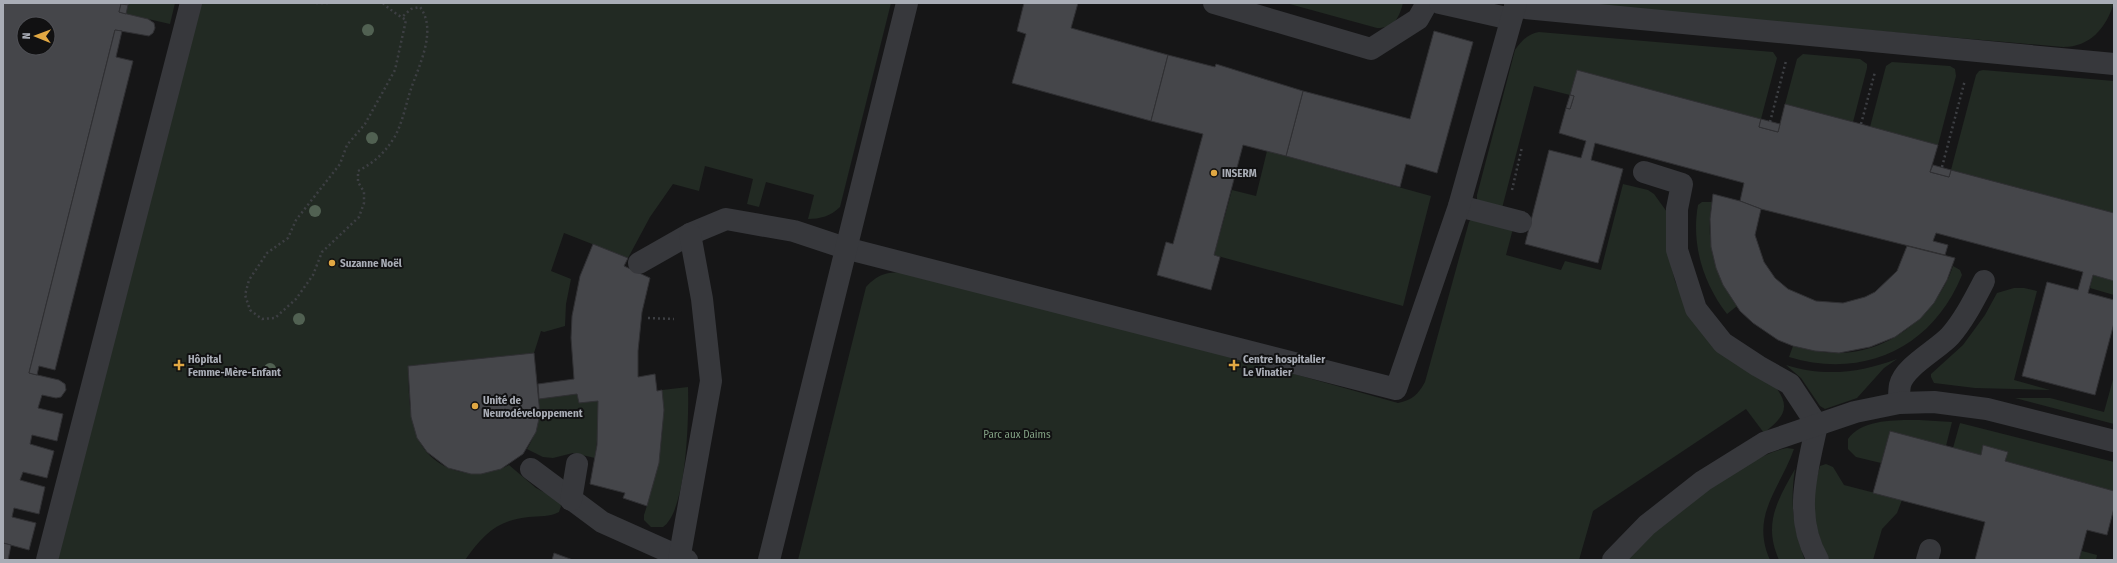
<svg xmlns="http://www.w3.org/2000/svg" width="2117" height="563" viewBox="0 0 2117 563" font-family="'Fira Sans Condensed',sans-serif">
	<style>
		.green { fill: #222a23 }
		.building { fill: #45464a; stroke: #303033; fill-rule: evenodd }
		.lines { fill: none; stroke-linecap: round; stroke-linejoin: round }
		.path { stroke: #3d3f43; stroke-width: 2.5; stroke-dasharray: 2 3; stroke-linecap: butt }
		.minor { stroke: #37383c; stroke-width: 22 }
		.tree { fill: #516152 }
		.poi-dot { fill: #e1a843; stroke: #111112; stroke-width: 1.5 }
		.labels { text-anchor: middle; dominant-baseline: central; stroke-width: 4; stroke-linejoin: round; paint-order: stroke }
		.poi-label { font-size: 11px; font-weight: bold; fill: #a9adb6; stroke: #111112; text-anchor: start }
		.park-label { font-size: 11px; fill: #819f82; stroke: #111112 }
	</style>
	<rect width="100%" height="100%" fill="#161617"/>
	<!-- green -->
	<g class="green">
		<path d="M129,3H175L170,24L126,14Z"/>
		<path d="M196,3H891L840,207C831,216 820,219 808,219L814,195L766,182L759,207L747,204L753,179L705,166L699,191L673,184L650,217L628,258L564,233L551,271L571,279L566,304L565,326L544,332L541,331L534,353L408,366C409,389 408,415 417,436C432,473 477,482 509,465L536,488L559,500L561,506L559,512C551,517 538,516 529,517C497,520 483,535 465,560H50Z"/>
		<path d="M1286,3H1403C1399,18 1394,28 1377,28Z"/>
		<path d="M1556,3H2114C2106,28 2090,47 2063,47Z"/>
		<path d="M1539,32L1773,52L1777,58L1761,119L1577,70L1570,95L1534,86L1501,212L1477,200V195L1515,50C1522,40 1528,34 1539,32Z"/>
		<path d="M1803,54L1860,59L1867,64V68L1853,122L1785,104L1797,59Z"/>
		<path d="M1892,62L1950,66L1955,69L1956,76L1938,145L1870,127L1886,66Z"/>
		<path d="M1983,70L2114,81V213L1951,170L1976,75L1979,71Z"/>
		<path d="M1267,151L1431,196L1403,306L1214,255L1232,190L1256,196Z"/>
		<path d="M1623,184L1648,190L1654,194L1667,212L1670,261L1675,281L1686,305L1774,385C1792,407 1784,417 1764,433L1746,409L1593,511L1579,560H798L866,287C879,273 888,272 907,272L1208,350L1398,403C1412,400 1418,395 1425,382L1469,222L1472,218L1514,225L1506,255L1561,270L1565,261L1601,270Z"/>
		<path d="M1702,202H1712C1705,239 1714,276 1737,306L1727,314C1703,283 1691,244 1698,205Z"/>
		<path d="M1953,266L1960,270L1962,275C1933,347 1864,380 1789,357L1793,346C1808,350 1823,353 1838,353C1890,353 1937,314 1953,266Z"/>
		<path d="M2093,275L2114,281V295L2090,288Z"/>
		<path d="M2014,288H2024L2037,291L2014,380L2050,390L1975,388L1934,383L1931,377V374L1963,345L1985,315L1997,293Z"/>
		<path d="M1897,359L1884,368L1857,398L1825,409L1820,406L1801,378L1786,365C1825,377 1859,373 1897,359Z"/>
		<path d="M2114,376V424L2015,398H2050L2104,412Z"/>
		<path d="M688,387C689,415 687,511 663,527H651L644,520V515C658,473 666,434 662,390Z"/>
		<path d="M577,394L579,403L598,401L599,422L595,458L573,453L553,458L543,457L527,449C537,433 540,418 539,399Z"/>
		<path d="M1919,420L1952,422L1946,446L1890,431L1881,463L1856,457L1848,449V439C1862,419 1896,420 1919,420Z"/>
		<path d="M1960,423L2114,462V491L2005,461L2007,452L1983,445L1981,455L1953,448Z"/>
		<path d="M1787,448L1794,449C1780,489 1750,515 1770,560H1624C1658,528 1692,499 1732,474C1750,463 1767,452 1787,448Z"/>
		<path d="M1826,464L1833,467L1844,485L1902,500L1897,513L1882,529L1873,560H1830C1813,532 1810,497 1820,466Z"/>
		<path d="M1795,469C1790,501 1793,530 1805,560H1779C1763,524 1777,501 1795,469Z"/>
		<path d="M2082,551L2097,555L2096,560H2079Z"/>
	</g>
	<!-- building -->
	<g class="building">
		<path d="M3,3H129L128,5L121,4L119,12L148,19L154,23L155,28L153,33L149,36L115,30L29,373L59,380L65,384L66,390L61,397L56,398L42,395L38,408L63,414L57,441L32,435L30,444L54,451L47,478L23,472L20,480L45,487L39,514L14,508L12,517L36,523L29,550L3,543ZM24,24H48V48H24Z"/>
		<path d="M1024,3H1078L1071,28L1168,55L1151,121L1012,83L1026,34L1017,31Z"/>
		<path d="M121,4L128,5L126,14L119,12Z"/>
		<path d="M115,30L122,31L116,57L133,61L55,370L39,366L37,375L29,373Z"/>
		<path d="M1434,31L1473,42L1437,173L1406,164L1400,187L1286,156L1303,91L1410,119Z"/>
		<path d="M1168,55L1215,67L1216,64L1303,91L1286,156L1243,145L1214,255L1220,257L1211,290L1157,275L1166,242L1173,244L1203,134L1151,121Z"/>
		<path d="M1577,70L1761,119L1759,127L1778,132L1785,104L1861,124L1938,145L1930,172L1949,177L1951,170L2114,213V281L2093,275L2088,293L2114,300V323L2095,395L2022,376L2047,282L2078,290L2083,272L1936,233L1933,241L1948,245L1945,255L1761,209L1740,201L1744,183L1595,143L1591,160L1623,169L1598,263L1525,244L1549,150L1581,158L1586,141L1559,133L1566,108L1570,109L1574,96L1570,95Z"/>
		<path d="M1570,95L1574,96L1570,109L1566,108Z"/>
		<path d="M1761,119L1780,124L1778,132L1759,127Z"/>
		<path d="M1933,165L1951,170L1949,177L1930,172Z"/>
		<path d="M1713,194L1740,201L1761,209L1755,235L1764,262L1775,278L1788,289L1816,301L1843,303L1865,297L1875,292L1897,271L1907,246L1955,258L1947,280L1934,303L1920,319L1895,337L1870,347L1839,353L1815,351L1793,346L1778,340L1753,323L1740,311L1723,285L1716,268L1711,247L1710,219Z"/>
		<path d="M593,244L628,258L624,266L650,278L642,312L638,351V377L655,374L657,391L662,390L664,410L659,463L647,506L623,498L625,493L590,484L597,445L598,401L579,403L577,394L539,399L538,384L574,379L571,338L572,316L580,276Z"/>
		<path d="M534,353L540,414L536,432L523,454L501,469L481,474H471L448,468L427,452L417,438L411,417L408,366Z"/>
		<path d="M1890,431L1981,455L1983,445L2008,452L2005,461L2114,491V508L2107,535L2087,530L2079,560H1975L1985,522L1873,493Z"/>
		<path d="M3,543L11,545L8,560H3Z"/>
		<path d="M554,553L573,560H552Z"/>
	</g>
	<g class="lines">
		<!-- path -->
		<g class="path">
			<path d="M316,3H330"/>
			<path d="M383,3C390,10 398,15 406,20L395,70L365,124L347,145L340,164L296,220L288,238L267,253L249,280L245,295L250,310L262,319L275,318L296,299L313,275L322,252L359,217L364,203V192L358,182V171C373,163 384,154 394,138C402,124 405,108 410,92C418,67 438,31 420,7L411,9L402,17"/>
			<path d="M1770,122L1786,61"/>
			<path d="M1861,124L1875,72"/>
			<path d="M1942,167L1965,80"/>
			<path d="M1512,190L1522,147"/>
			<path d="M648,318L674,319"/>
		</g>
		<!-- minor -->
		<g class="minor">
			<path d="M1214,3L1371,49L1418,19L1427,3"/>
			<path d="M1440,3L1511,19"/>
			<path d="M1515,7L2114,64"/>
			<path d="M1644,172L1682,184L1677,209V250L1696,309L1723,343L1758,366L1790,384L1817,425C1807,471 1793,516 1818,560"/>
			<path d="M1459,206L1521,222"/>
			<path d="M639,263L690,234L726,219L794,231L845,248L1396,389L1459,206L1516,3"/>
			<path d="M1899,403C1899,397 1899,390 1900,385C1904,367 1937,350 1950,336C1964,320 1974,300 1984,281"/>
			<path d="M531,469L602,522L687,560"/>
			<path d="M571,500L577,464"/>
			<path d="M47,560L191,3"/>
			<path d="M679,560L711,381L702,299L690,234"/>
			<path d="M769,560L907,3"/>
			<path d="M1613,560L1647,525L1703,481L1764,443L1855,412L1899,403L1934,402L1987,409L2114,441"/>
			<path d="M1927,560L1930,550"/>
		</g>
	</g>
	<!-- trees -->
	<g class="tree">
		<circle cx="368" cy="30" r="6"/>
		<circle cx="372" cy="138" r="6"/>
		<circle cx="315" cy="211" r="6"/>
		<circle cx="299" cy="319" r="6"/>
		<circle cx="270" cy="369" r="6"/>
	</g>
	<!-- markers -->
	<g class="poi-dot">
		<circle cx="1214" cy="173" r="4"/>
		<circle cx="332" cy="263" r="4"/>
		<path d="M177 359h4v4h4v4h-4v4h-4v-4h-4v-4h4z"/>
		<path d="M1232 359h4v4h4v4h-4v4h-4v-4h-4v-4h4z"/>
		<circle cx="475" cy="406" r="4"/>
	</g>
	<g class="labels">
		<!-- poi labels -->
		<g class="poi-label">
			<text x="1222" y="173">INSERM</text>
			<text x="340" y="263">Suzanne Noël</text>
			<text x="188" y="359">Hôpital<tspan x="188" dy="13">Femme-Mère-Enfant</tspan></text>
			<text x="1243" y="359">Centre hospitalier<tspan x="1243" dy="13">Le Vinatier</tspan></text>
			<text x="483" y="400">Unité de<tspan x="483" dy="13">Neurodéveloppement</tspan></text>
		</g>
		<!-- park labels -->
		<g class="park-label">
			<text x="1017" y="434">Parc aux Daims</text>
		</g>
	</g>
	<!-- border -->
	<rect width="2117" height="563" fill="none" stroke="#a9adb6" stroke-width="8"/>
	<!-- north arrow -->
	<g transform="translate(36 36) rotate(271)"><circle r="19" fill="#111112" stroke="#4e4f54"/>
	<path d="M0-3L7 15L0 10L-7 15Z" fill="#e1a843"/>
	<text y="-6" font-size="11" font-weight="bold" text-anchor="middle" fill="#a9adb6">N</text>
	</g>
</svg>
